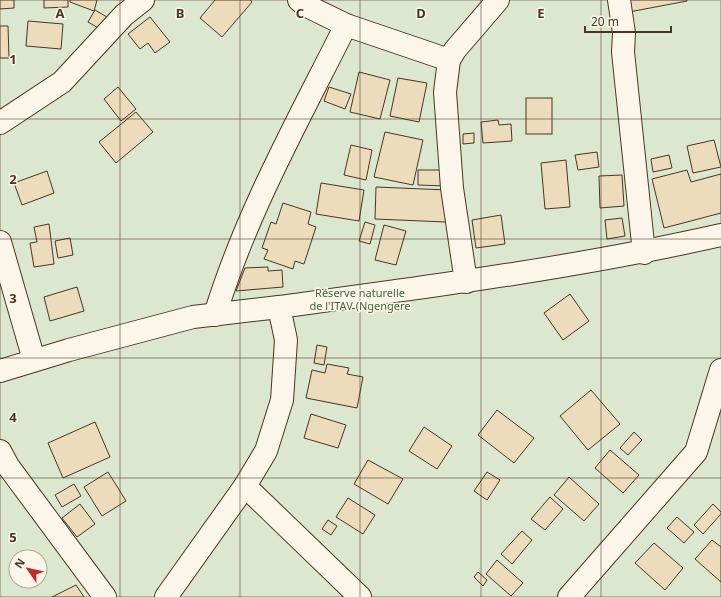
<svg xmlns="http://www.w3.org/2000/svg" width="721" height="597" viewBox="0 0 721 597" font-family="'Noto Sans',sans-serif">
	<style>
		.green { fill: #dce7d0; stroke: #887966; fill-rule: evenodd }
		.building { fill: #ecdcbc; stroke: #4a3520 }
		.lines { fill: none; stroke-linecap: round; stroke-linejoin: round }
		.minor-casing { stroke: #4a3520; stroke-width: 24 }
		.minor { stroke: #fbf6e9; stroke-width: 22 }
		.grid { fill: none; stroke: #4a3520; stroke-width: 1; stroke-opacity: 0.55 }
		.labels { text-anchor: middle; dominant-baseline: central; stroke-width: 3; stroke-linejoin: round; paint-order: stroke }
		.park-label { font-size: 11px; fill: #436837; stroke: #fbf6e9 }
		.grid-label { font-size: 13px; text-anchor: middle; font-weight: bold; fill: #4a3520; stroke: #fbf6e9; stroke-width: 3; stroke-linejoin: round; paint-order: stroke }
	</style>
	<rect width="100%" height="100%" fill="#fbf6e9"/>
	<!-- green -->
	<path class="green" d="M0,0H721V597H0ZM16,557H40V581H16Z"/>
	<!-- building -->
	<g class="building">
		<path d="M0,0H14V8L0,9Z"/>
		<path d="M44,0H68V7L44,8Z"/>
		<path d="M70,0H97L94,11L70,2Z"/>
		<path d="M215,0H250L252,2L222,37L200,18Z"/>
		<path d="M627,0H687V1L629,12Z"/>
		<path d="M95,10L107,17L100,29L88,22Z"/>
		<path d="M150,17L170,42L155,53L148,43L140,49L128,34Z"/>
		<path d="M28,21L63,24L61,49L26,46Z"/>
		<path d="M0,26H8L9,58H0Z"/>
		<path d="M359,72L390,80L380,119L350,112Z"/>
		<path d="M398,78L427,83L419,122L390,116Z"/>
		<path d="M118,87L136,109L121,121L104,99Z"/>
		<path d="M329,87L351,94L345,109L324,101Z"/>
		<rect x="526" y="98" width="26" height="36"/>
		<path d="M136,112L153,132L116,163L99,142Z"/>
		<path d="M498,120L499,125L511,124L512,141L483,143L481,122Z"/>
		<path d="M385,132L423,140L413,185L374,177Z"/>
		<path d="M474,133V143L463,144V134Z"/>
		<path d="M714,140L721,167L693,173L687,146Z"/>
		<path d="M351,145L372,150L366,180L344,175Z"/>
		<path d="M597,152L599,167L578,170L575,155Z"/>
		<path d="M669,155L672,168L653,172L651,159Z"/>
		<path d="M566,160L570,207L545,209L541,163Z"/>
		<path d="M418,170H447L446,186L418,185Z"/>
		<path d="M687,170L691,182L721,174V213L664,228L652,179Z"/>
		<path d="M47,171L54,193L22,205L14,183Z"/>
		<path d="M622,175L624,206L600,208L599,176Z"/>
		<path d="M321,183L364,190L359,221L316,214Z"/>
		<path d="M376,187L447,190L446,222L375,219Z"/>
		<path d="M283,203L311,212L308,224L316,227L304,264L295,261L293,269L264,259L268,250L262,248L271,222L276,224Z"/>
		<path d="M501,215L505,244L476,248L472,220Z"/>
		<path d="M622,218L625,236L607,239L605,220Z"/>
		<path d="M365,222L375,225L370,244L359,241Z"/>
		<path d="M49,224L54,264L34,267L30,243L37,242L34,227Z"/>
		<path d="M384,225L406,231L396,265L375,260Z"/>
		<path d="M70,238L73,255L58,258L55,241Z"/>
		<path d="M268,267V271L282,270L283,287L236,291L245,268Z"/>
		<path d="M77,287L84,311L50,321L44,297Z"/>
		<path d="M570,294L589,321L563,340L544,313Z"/>
		<path d="M317,345L327,347L324,365L314,363Z"/>
		<path d="M327,364L349,368L347,374L363,377L357,408L306,398L312,370L325,373Z"/>
		<path d="M591,390L620,424L588,450L560,416Z"/>
		<path d="M497,410L534,438L514,463L478,435Z"/>
		<path d="M311,414L346,425L338,448L304,438Z"/>
		<path d="M95,422L110,457L63,478L48,443Z"/>
		<path d="M424,427L452,446L437,469L409,451Z"/>
		<path d="M634,432L642,440L628,455L620,448Z"/>
		<path d="M610,450L639,475L623,493L595,468Z"/>
		<path d="M368,460L403,479L388,504L354,484Z"/>
		<path d="M108,472L126,501L102,516L84,487Z"/>
		<path d="M487,472L500,480L487,500L474,491Z"/>
		<path d="M569,477L599,504L584,521L554,495Z"/>
		<path d="M74,484L81,496L62,507L55,495Z"/>
		<path d="M550,497L563,509L545,530L531,519Z"/>
		<path d="M348,498L375,515L363,534L336,517Z"/>
		<path d="M80,504L95,524L77,537L62,518Z"/>
		<path d="M713,504L721,512V514L703,534L694,525Z"/>
		<path d="M677,517L694,532L684,543L667,528Z"/>
		<path d="M328,520L337,526L331,535L322,529Z"/>
		<path d="M522,531L532,540L512,564L501,554Z"/>
		<path d="M712,540L721,547V582L695,559Z"/>
		<path d="M654,543L683,568L665,590L635,563Z"/>
		<path d="M497,560L523,583L511,596L486,574Z"/>
		<path d="M478,572L487,580L483,586L474,577Z"/>
		<path d="M76,585L84,597H52Z"/>
	</g>
	<g class="lines">
		<!-- minor casing -->
		<g class="minor-casing">
			<g id="minor">
				<path d="M299,0L305,5L346,25L449,60"/>
				<path d="M619,0L624,33L623,52L644,253"/>
				<path d="M0,123L62,82L124,15L143,0"/>
				<path d="M0,242L34,360"/>
				<path d="M466,282L452,188L445,92L449,60L455,50L498,0"/>
				<path d="M215,315C246,213 299,119 346,25"/>
				<path d="M0,371L69,350L193,317L279,307"/>
				<path d="M0,451L8,466L105,597"/>
				<path d="M245,486L360,597"/>
				<path d="M166,597L245,486L266,451L282,400L286,340L279,307C427,287 575,268 721,235"/>
				<path d="M569,597L696,452L721,370"/>
			</g>
		</g>
		<!-- minor -->
		<use href="#minor" class="minor"/>
	</g>
	<!-- grid -->
	<path class="grid" d="M120,0V597M240,0V597M360,0V597M481,0V597M601,0V597M0,119H721M0,239H721M0,358H721M0,478H721"/>
	<g class="labels">
		<!-- park labels -->
		<g class="park-label">
			<text x="360" y="292">Réserve naturelle<tspan x="360" dy="13">de l'ITAV (Ngengere</tspan></text>
		</g>
	</g>
	<g class="grid-label">
		<text x="60" y="18">A</text>
		<text x="180" y="18">B</text>
		<text x="300" y="18">C</text>
		<text x="421" y="18">D</text>
		<text x="541" y="18">E</text>
		<text x="13" y="64">1</text>
		<text x="13" y="184">2</text>
		<text x="13" y="303">3</text>
		<text x="13" y="422">4</text>
		<text x="13" y="542">5</text>
	</g>
	<!-- north arrow -->
	<g transform="translate(28 569) rotate(304)"><circle r="19" fill="#fbf6e9" stroke="#b4a999"/>
	<path d="M0-3L7 15L0 10L-7 15Z" fill="#c62828"/>
	<text y="-6" font-size="11" font-weight="bold" text-anchor="middle" fill="#4a3520">N</text>
	</g>
	<!-- scale -->
	<path d="M585 26v6h86v-6" fill="none" stroke="#4a3520" stroke-width="2"/>
	<text x="591" y="26" font-size="12" fill="#4a3520" stroke="#fbf6e9" stroke-width="3" paint-order="stroke">20 m</text>
</svg>
